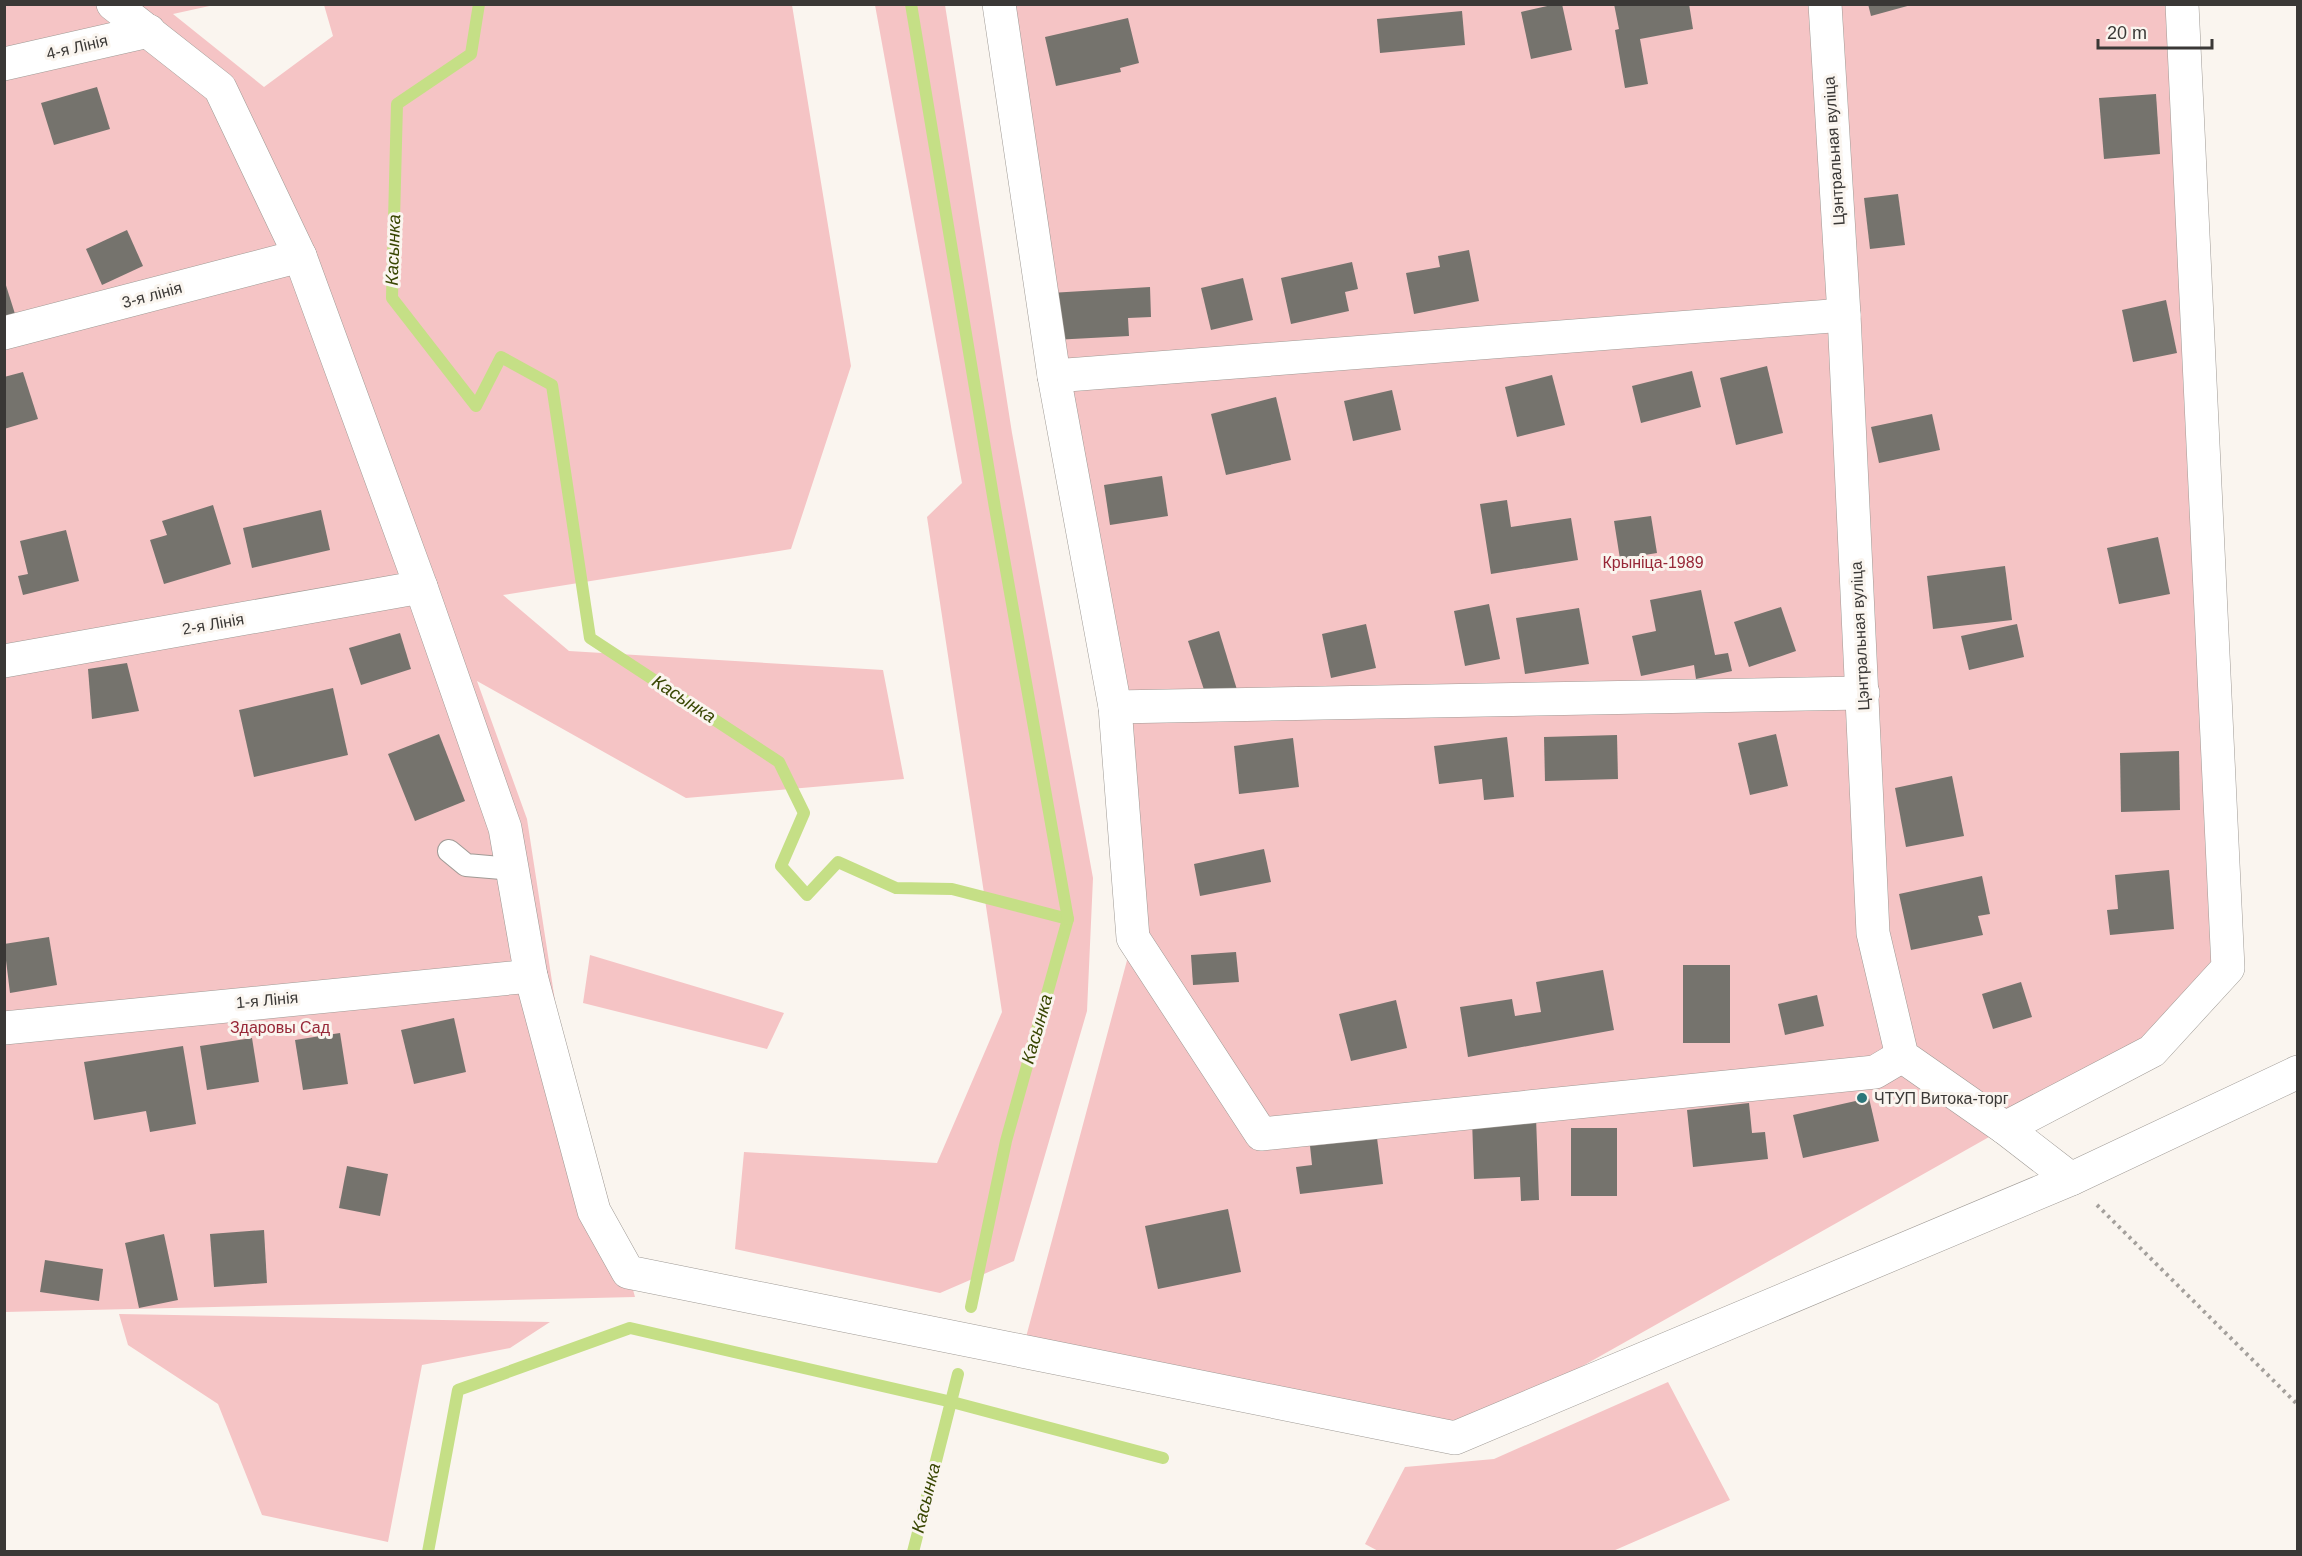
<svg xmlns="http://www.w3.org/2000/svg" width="2302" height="1556" viewBox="0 0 2302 1556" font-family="Arial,sans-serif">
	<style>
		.green { fill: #f5c4c5 }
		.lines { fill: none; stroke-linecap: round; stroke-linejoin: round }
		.stream { stroke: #c5df86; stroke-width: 12 }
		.building { fill: #75736d }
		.lane-casing { stroke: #9f9a95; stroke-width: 24 }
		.street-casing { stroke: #9f9a95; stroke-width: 34 }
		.path { stroke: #a4a09c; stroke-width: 4; stroke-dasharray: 3 4.5; stroke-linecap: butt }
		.lane { stroke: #fff; stroke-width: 22 }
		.street { stroke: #fff; stroke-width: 33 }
		.poi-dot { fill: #2c767a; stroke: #faf5ef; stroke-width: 2 }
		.labels { text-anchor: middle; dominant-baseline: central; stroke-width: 6; stroke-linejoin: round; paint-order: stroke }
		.street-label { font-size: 16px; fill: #3a3836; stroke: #faf5ef }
		.park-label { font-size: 16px; fill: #972737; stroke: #faf5ef }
		.poi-label { font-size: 16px; fill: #3a3836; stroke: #faf5ef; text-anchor: start }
		.water-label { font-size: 18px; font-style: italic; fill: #384602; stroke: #faf5ef }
	</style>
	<rect width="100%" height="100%" fill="#faf5ef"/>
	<!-- green -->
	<g class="green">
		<path d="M5,5H214L173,14L264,87L333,36L324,5H792L851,366L791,549L503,595L569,651L883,670L904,779L686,798L477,681L527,819L557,1014L635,1297L5,1312Z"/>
		<path d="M875,5H945L1012,433L1093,878L1087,1011L1014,1261L940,1293L735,1249L744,1152L937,1163L1002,1012L927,517L962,483Z"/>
		<path d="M999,5H2182L2228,968L2152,1051L2005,1128L1455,1438L1022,1352L1133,938Z"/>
		<path d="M590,955L784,1013L767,1049L583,1003Z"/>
		<path d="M119,1314L550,1322L510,1348L422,1365L388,1542L262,1515L218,1404L128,1345Z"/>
		<path d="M1668,1382L1730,1500L1613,1551L1380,1552L1365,1544L1405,1467L1494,1459Z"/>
	</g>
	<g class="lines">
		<!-- stream -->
		<g class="stream">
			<path d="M479,4L471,54L397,104L392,298L476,406L501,357L552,385L590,638L779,762L804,813L781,866L807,895L838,862L896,888L952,889L1068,919L1006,1141L971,1307"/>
			<path d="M911,4L995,508L1068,919"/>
			<path d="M428,1552L458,1390L630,1328L952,1402L1163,1458"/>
			<path d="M913,1552L958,1374"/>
		</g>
	</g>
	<!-- building -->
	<g class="building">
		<path d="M1556,4H1562L1572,50L1531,59L1521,12Z"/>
		<path d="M1614,4H1689L1693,29L1640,39L1648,84L1625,88L1615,30L1619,29Z"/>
		<path d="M1868,4H1911V5L1871,16Z"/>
		<path d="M1462,11L1465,45L1380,53L1377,19Z"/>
		<path d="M1128,18L1139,63L1120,68L1121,72L1056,86L1045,37Z"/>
		<path d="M97,87L110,129L54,145L41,103Z"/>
		<path d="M2156,94L2160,154L2104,159L2099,98Z"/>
		<path d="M1898,194L1905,245L1870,249L1864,198Z"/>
		<path d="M127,230L143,266L102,285L86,249Z"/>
		<path d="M1469,250L1479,301L1414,314L1406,273L1440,267L1438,256Z"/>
		<path d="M1352,262L1358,289L1345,292L1349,311L1291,324L1281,278Z"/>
		<path d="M1243,278L1253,320L1211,330L1201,288Z"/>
		<path d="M4,279L15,314L4,317Z"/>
		<path d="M1150,287L1151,317L1128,318L1129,336L1053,340L1050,293Z"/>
		<path d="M2166,300L2177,353L2133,362L2122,310Z"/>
		<path d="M1767,366L1783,433L1736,445L1720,378Z"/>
		<path d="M1692,371L1701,407L1641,423L1632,386Z"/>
		<path d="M23,372L38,419L4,429V377Z"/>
		<path d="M1552,375L1565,425L1517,437L1505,387Z"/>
		<path d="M1392,390L1401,430L1353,441L1344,401Z"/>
		<path d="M1276,397L1291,460L1226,475L1211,414Z"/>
		<path d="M1932,414L1940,450L1879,463L1871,427Z"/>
		<path d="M1162,476L1168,516L1110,525L1104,485Z"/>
		<path d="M1507,500L1511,527L1571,518L1578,560L1491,574L1480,504Z"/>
		<path d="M213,505L231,564L164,584L150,540L167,535L162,521Z"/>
		<path d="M321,510L330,550L252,568L243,528Z"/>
		<path d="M1651,516L1657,553L1620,559L1614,521Z"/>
		<path d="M66,530L79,581L23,595L18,576L28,574L20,541Z"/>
		<path d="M2158,537L2170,594L2119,604L2107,548Z"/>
		<path d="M2005,566L2012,620L1933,629L1927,576Z"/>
		<path d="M1701,590L1715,655L1728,653L1732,671L1696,679L1694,665L1641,676L1632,636L1656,631L1650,600Z"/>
		<path d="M1489,604L1500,659L1465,666L1454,611Z"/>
		<path d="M1781,607L1796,651L1749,667L1734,622Z"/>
		<path d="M1579,608L1589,664L1525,674L1516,618Z"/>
		<path d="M1366,624L1376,668L1331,678L1322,634Z"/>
		<path d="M2017,624L2024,657L1969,670L1961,636Z"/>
		<path d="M1219,631L1238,693L1208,702L1188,641Z"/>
		<path d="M400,633L411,669L361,685L349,648Z"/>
		<path d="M127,663L139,711L92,719L88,669Z"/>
		<path d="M333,688L348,755L254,777L239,710Z"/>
		<path d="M439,734L465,801L415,821L388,754Z"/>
		<path d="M1776,734L1788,786L1750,795L1738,743Z"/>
		<path d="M1617,735L1618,779L1545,781L1544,737Z"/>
		<path d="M1507,737L1514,797L1484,800L1482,779L1439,784L1434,746Z"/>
		<path d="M1293,738L1299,787L1239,794L1234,746Z"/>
		<path d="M2179,751L2180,810L2121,812L2120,753Z"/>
		<path d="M1952,776L1964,836L1906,847L1895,788Z"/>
		<path d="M1264,849L1271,882L1200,896L1194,864Z"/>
		<path d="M2169,870L2174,929L2110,935L2107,910L2118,909L2115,875Z"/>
		<path d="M1982,876L1990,914L1978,916L1983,935L1911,950L1899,894Z"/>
		<path d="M49,937L57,985L10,993L4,944Z"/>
		<path d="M1236,952L1239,982L1193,985L1191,955Z"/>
		<rect x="1683" y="965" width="47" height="78"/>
		<path d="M1603,970L1614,1030L1468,1057L1460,1007L1512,999L1515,1016L1541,1012L1536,982Z"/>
		<path d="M2021,982L2032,1017L1993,1029L1982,994Z"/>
		<path d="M1817,995L1824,1026L1785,1035L1778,1004Z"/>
		<path d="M1396,1000L1407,1048L1351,1061L1339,1014Z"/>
		<path d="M454,1018L466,1072L414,1084L401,1030Z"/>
		<path d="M340,1033L348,1084L303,1090L295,1040Z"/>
		<path d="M252,1038L259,1082L207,1090L200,1046Z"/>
		<path d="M183,1046L196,1124L150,1132L146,1111L94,1120L84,1062Z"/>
		<path d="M1869,1098L1879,1141L1803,1158L1793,1115Z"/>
		<path d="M1749,1103L1752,1133L1765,1132L1768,1159L1693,1167L1687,1110Z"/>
		<path d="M1536,1117L1539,1200L1521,1201L1520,1177L1474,1179L1472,1119Z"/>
		<rect x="1571" y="1128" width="46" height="68"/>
		<path d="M1377,1138L1383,1184L1300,1194L1296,1167L1312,1165L1310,1146Z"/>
		<path d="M347,1166L388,1174L380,1216L339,1208Z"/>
		<path d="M1228,1209L1241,1272L1158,1289L1145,1226Z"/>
		<path d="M264,1230L267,1283L214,1287L210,1234Z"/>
		<path d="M164,1234L178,1300L139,1308L125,1243Z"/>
		<path d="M45,1260L103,1269L99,1301L40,1292Z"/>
	</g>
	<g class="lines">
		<!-- lane casing -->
		<g class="lane-casing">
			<path id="lane" d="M449,851L466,865L512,869"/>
		</g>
		<!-- street casing -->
		<g class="street-casing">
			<g id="street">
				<path d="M113,4L220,88L300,256L421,587L505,828L531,976L594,1211L628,1272L1455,1438L2071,1179L2298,1072"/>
				<path d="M999,4L1054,376L1115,707L1133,938L1261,1134L1875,1072L1902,1056"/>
				<path d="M1825,4L1844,315L1873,933L1902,1056L2005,1128L2071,1179"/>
				<path d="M4,64L149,31"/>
				<path d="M4,333L300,256"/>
				<path d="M1054,376L1844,315"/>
				<path d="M4,661L421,587"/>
				<path d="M1115,707L1863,693"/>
				<path d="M4,1028L531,976"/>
				<path d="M2005,1128L2152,1051L2228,968L2182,4"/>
			</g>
		</g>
		<!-- path -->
		<path class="path" d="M2097,1205L2298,1405"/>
		<!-- lane -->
		<use href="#lane" class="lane"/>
		<!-- street -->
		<use href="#street" class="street"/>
	</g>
	<!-- markers -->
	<circle class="poi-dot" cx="1862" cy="1098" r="6"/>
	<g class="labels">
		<!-- street labels -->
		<g class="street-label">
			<text transform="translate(77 47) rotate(-13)">4-я Лінія</text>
			<text transform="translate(1834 151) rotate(-94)">Цэнтральная вуліца</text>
			<text transform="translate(152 295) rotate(-15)">3-я лінія</text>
			<text transform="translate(213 624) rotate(-10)">2-я Лінія</text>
			<text transform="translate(1860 636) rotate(-93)">Цэнтральная вуліца</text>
			<text transform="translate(267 1000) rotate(-5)">1-я Лінія</text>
		</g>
		<!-- park labels -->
		<g class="park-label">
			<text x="1653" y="562">Крыніца-1989</text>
			<text x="280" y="1027">Здаровы Сад</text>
		</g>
		<!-- poi labels -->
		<g class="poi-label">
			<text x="1874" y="1098">ЧТУП Витока-торг</text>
		</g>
		<!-- water labels -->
		<g class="water-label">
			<text transform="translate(393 250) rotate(-88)">Касынка</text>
			<text transform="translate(684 699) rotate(33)">Касынка</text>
			<text transform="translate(1037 1029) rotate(-74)">Касынка</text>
			<text transform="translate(926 1498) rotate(-76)">Касынка</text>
		</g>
	</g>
	<!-- border -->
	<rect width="2302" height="1556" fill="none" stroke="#3a3836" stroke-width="12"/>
	<!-- scale -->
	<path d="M2098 39v9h114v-9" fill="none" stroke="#3a3836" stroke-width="3"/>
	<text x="2107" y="39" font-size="18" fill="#3a3836" stroke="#faf5ef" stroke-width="4.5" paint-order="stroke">20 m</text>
</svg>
